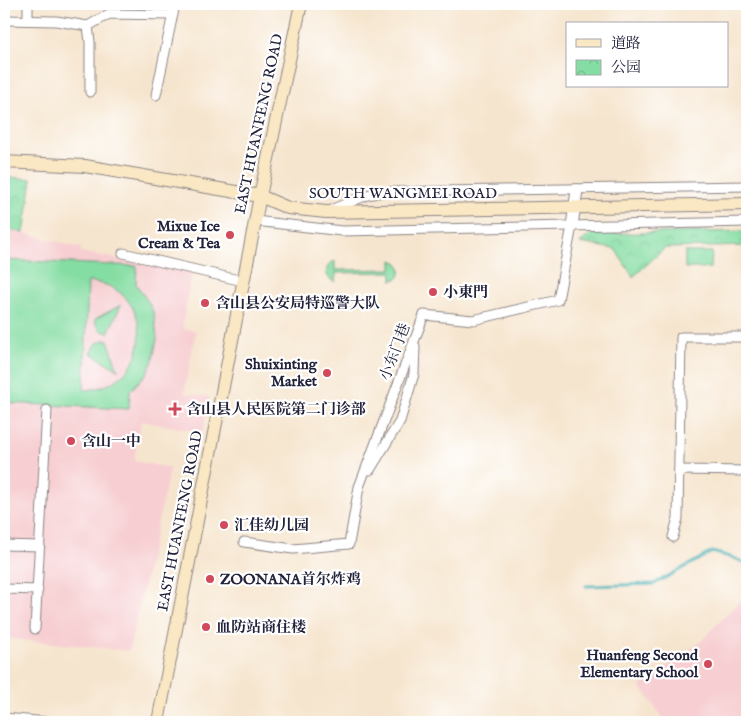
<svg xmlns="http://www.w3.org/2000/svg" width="751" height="726" viewBox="0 0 751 726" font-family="'IM FELL English','Noto Serif SC',serif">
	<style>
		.built { fill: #f7cfd2 }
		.grass { fill: #84dda2; stroke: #53806e; fill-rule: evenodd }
		.park { fill: url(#park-crowns); stroke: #53806e }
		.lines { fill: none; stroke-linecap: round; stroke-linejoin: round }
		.stream { stroke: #3daeb5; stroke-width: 3 }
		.minor-casing { stroke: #8c8484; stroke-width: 11 }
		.tertiary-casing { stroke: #8c8484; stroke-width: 13 }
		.secondary-casing { stroke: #8c8484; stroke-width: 14 }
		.minor { stroke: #fff; stroke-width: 9 }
		.tertiary { stroke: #fff; stroke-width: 11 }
		.secondary { stroke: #fae7c3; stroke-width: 12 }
		.poi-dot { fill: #d1495b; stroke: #fff; stroke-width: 2 }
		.labels { text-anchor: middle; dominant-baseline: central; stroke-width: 4.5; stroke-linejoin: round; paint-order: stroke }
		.street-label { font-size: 15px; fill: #22223b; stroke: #fff }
		.poi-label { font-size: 15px; font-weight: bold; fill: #22223b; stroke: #fff; text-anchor: start }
	</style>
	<defs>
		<pattern id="park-crowns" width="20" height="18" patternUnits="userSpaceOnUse" patternTransform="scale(1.25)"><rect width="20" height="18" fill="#84dda2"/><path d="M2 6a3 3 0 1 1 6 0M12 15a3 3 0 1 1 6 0" fill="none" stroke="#72bd8c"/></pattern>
	</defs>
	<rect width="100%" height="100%" fill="#fff"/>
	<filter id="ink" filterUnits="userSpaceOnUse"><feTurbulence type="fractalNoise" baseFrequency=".02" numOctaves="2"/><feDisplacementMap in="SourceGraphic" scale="10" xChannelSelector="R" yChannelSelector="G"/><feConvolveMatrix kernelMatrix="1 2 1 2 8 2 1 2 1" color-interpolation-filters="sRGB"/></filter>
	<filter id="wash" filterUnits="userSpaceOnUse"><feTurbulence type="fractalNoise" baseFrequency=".0096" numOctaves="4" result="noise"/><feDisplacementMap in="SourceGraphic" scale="20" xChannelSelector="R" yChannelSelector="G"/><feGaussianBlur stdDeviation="1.12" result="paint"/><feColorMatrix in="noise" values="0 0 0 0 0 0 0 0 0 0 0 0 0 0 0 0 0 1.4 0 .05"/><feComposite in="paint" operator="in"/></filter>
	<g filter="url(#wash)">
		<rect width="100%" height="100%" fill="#f6e5ce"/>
		<!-- built -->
		<g class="built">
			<path d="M4,228L82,248L81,252L192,272L182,328L196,331L184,393L209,397L203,432L141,421L134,461L170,468L129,651L4,638Z"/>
			<path d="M747,593V722H666L640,686L700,642Z"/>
		</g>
		<!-- grass -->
		<g class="grass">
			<path d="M685,252H712L711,268H685Z"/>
			<path d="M4,260L137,266L136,284L149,303L154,314L157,339L152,363L146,374L130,391L129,409L4,403ZM88,282C155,283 160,386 84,390Z"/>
			<path d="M392,260L398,263L401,270L399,277L392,281V272L336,273L335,282C327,279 324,272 329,264L335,261V270L392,269Z"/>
			<path d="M121,305L108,333C100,331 96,327 95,319Z"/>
			<path d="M104,340H108L118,370L91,353L97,343Z"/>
		</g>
		<!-- park -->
		<g class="park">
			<path d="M4,177L32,179L24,233L4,228Z"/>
			<path d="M747,231V246L665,248L633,277L615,249L580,243L591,234Z"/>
		</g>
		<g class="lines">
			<!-- stream -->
			<path class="stream" d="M586,586L654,584L712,552L734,558L747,564"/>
		</g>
	</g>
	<g filter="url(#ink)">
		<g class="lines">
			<!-- minor casing -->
			<g class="minor-casing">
				<g id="minor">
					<path d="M4,20L56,21L88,26L109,14L173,15"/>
					<path d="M28,20V4"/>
					<path d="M88,26L90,42V92"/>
					<path d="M156,95L175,4"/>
					<path d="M333,209L367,195L382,192L747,186"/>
					<path d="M255,221L342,231L747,222"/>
					<path d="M123,253L243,281"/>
					<path d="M370,470L400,421L414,374L415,346"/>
					<path d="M679,470L747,471"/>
					<path d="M673,537L678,518L681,337H747"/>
					<path d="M244,542L293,549L349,544L359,487L424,315L473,320L558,300L572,226"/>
					<path d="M4,545L40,546"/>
					<path d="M4,589L38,590"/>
					<path d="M35,629L47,410"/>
					<path d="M4,718L48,722"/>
				</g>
			</g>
			<!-- tertiary casing -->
			<g class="tertiary-casing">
				<path id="tertiary" d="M572,226L577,190"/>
			</g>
			<!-- secondary casing -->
			<g class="secondary-casing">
				<g id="secondary">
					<path d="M4,162L85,166L260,196L288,208L326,212L747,204"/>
					<path d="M158,722L260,196L301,4"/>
				</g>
			</g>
			<!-- minor -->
			<use href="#minor" class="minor"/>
			<!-- tertiary -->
			<use href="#tertiary" class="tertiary"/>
			<!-- secondary -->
			<use href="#secondary" class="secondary"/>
		</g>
	</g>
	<!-- markers -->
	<g class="poi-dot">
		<circle cx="230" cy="235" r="5"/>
		<circle cx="433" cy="292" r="5"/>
		<circle cx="205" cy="303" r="5"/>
		<circle cx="327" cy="373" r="5"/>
		<path d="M172.5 401.5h5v5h5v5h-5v5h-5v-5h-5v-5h5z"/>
		<circle cx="71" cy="441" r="5"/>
		<circle cx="224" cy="525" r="5"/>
		<circle cx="210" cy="579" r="5"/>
		<circle cx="206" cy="627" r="5"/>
		<circle cx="708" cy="664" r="5"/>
	</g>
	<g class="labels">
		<!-- street labels -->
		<g class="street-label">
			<text transform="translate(259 124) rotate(-78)">EAST HUANFENG ROAD</text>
			<text x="403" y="193">SOUTH WANGMEI ROAD</text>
			<text transform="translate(395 352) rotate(-69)">小东门巷</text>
			<text transform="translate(180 521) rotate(-79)">EAST HUANFENG ROAD</text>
		</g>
		<!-- poi labels -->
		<g class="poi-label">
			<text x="220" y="226" text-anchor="end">Mixue Ice<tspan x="220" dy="17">Cream &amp; Tea</tspan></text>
			<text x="443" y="292">小東門</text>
			<text x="215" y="303">含山县公安局特巡警大队</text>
			<text x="317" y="364" text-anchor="end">Shuixinting<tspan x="317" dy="17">Market</tspan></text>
			<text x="186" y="409">含山县人民医院第二门诊部</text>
			<text x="81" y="441">含山一中</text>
			<text x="234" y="525">汇佳幼儿园</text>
			<text x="220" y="579">ZOONANA首尔炸鸡</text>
			<text x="216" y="627">血防站商住楼</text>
			<text x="698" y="655" text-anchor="end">Huanfeng Second<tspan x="698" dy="17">Elementary School</tspan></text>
		</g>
	</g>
	<!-- margin -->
	<rect width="751" height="726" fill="none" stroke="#fff" stroke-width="20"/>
	<!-- legend -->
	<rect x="566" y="22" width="162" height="65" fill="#ffffff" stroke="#a7a7b1"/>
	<rect x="576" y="39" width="25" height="8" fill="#fae7c3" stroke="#a7a7b1"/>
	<text x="611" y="48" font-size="15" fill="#22223b">道路</text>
	<rect x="576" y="60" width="25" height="15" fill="url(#park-crowns)" stroke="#a7a7b1"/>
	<text x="611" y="72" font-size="15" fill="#22223b">公园</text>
</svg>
